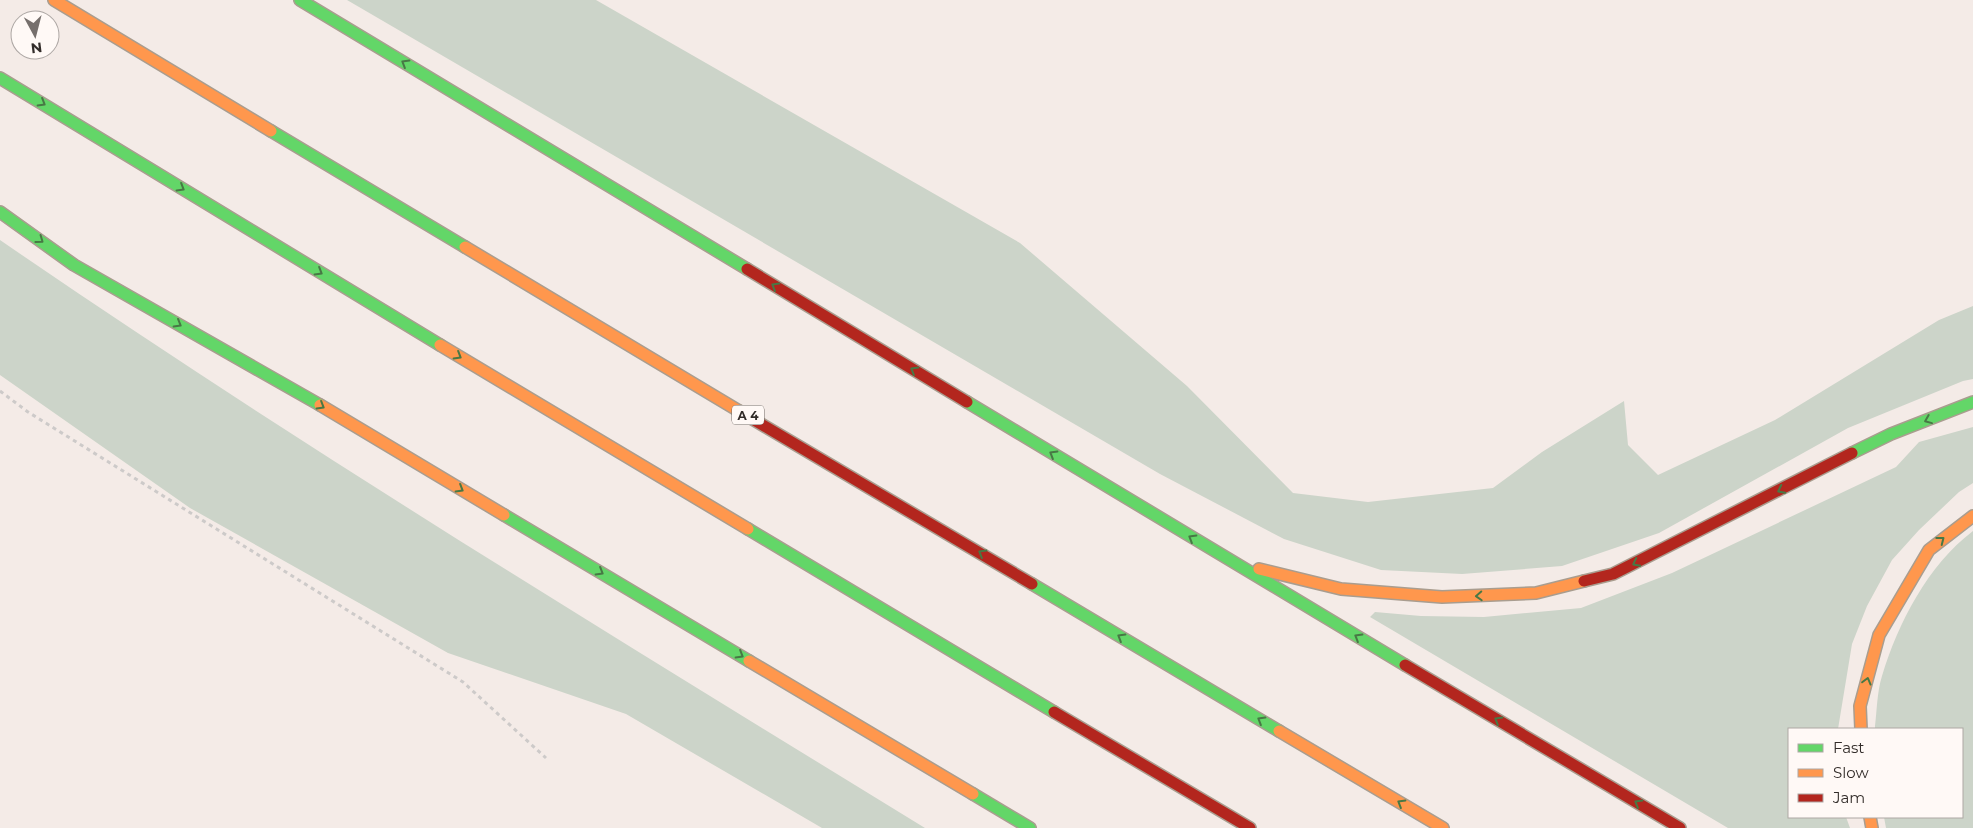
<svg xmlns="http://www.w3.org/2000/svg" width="1973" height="828" viewBox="0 0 1973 828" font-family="Montserrat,sans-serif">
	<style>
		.green { fill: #ccd4c9 }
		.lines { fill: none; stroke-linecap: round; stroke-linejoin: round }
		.fast-casing { stroke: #a99d8f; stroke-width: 14 }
		.slow-casing { stroke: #a99d8f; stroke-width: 14 }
		.jam-casing { stroke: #a99d8f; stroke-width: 14 }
		.path { stroke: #cdcac9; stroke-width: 3; stroke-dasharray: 4 4; stroke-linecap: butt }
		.fast { stroke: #63d668; stroke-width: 11 }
		.slow { stroke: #ff974d; stroke-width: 11 }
		.jam { stroke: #b3261e; stroke-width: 11 }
		.oneway { stroke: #487845 }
		.labels { text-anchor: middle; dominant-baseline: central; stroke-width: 4.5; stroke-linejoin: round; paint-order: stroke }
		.shield { fill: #fff9f6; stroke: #706a66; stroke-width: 1 }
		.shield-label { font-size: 12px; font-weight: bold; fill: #322c29 }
	</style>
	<rect width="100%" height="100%" fill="#f4ebe7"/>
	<!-- green -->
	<g class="green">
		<path d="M347,0H596L1020,243L1187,386L1293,493L1368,502L1493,488L1542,452L1624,401L1628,445L1658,475L1775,420L1939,320L1973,306V379L1963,381L1848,428L1659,533L1562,566L1462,574L1381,570L1284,539L1160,474Z"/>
		<path d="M0,240C301,447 614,637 925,828H822L626,714L448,653L190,508L0,375Z"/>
		<path d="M1973,427V483L1959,492L1919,530L1892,560L1867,606L1852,644L1838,729H1789V817H1846L1850,828H1728L1370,617L1375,612L1421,616L1484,617L1581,608L1672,573L1896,467L1919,442Z"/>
		<path d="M1973,531V828H1886L1884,817H1962V729H1875V726C1877,710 1877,692 1882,676C1898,623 1928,565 1973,531Z"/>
	</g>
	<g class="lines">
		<!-- fast casing -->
		<g class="fast-casing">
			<g id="fast">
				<path d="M300,0L747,269"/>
				<path d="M0,78L440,345"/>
				<path d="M271,131L465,247"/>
				<path d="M0,212L74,265L320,405"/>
				<path d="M967,402L1405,665"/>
				<path d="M1852,453L1891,434L1973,402"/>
				<path d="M504,515L749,661"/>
				<path d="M748,529L1054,712"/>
				<path d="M1032,584L1279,731"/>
				<path d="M973,794L1030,828"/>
			</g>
		</g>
		<!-- slow casing -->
		<g class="slow-casing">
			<g id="slow">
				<path d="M54,0L271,131"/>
				<path d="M465,247L739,411"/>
				<path d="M440,345L748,529"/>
				<path d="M320,405L504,515"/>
				<path d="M1259,569L1341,589L1442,597L1536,593L1584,581"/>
				<path d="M749,661L973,794"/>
				<path d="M1861,729L1860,706L1879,635L1929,550L1973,516"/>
				<path d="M1279,731L1443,828"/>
				<path d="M1870,817L1872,828"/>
			</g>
		</g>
		<!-- jam casing -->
		<g class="jam-casing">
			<g id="jam">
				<path d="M747,269L967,402"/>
				<path d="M739,411L1032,584"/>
				<path d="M1584,581L1613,574L1852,453"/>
				<path d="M1405,665L1680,828"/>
				<path d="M1054,712L1250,828"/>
			</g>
		</g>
		<!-- path -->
		<path class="path" d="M0,391L28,412L463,682L546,758"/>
		<!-- fast -->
		<use href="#fast" class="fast"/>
		<!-- slow -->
		<use href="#slow" class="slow"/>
		<!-- jam -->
		<use href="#jam" class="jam"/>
	</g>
	<!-- one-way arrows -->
	<defs><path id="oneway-chevron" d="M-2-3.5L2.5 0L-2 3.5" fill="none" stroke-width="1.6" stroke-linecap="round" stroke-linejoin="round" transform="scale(1.25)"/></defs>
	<g class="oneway">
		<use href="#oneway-chevron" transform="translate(405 63) rotate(-149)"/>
		<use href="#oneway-chevron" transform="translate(42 103) rotate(31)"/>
		<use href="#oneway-chevron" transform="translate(181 188) rotate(31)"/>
		<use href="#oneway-chevron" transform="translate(40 240) rotate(36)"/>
		<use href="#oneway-chevron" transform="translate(319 272) rotate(31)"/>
		<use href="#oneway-chevron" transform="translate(775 286) rotate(-149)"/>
		<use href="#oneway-chevron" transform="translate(178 324) rotate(30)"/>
		<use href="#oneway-chevron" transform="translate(458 356) rotate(31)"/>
		<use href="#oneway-chevron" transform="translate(914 370) rotate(-149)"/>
		<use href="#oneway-chevron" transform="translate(321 406) rotate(31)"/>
		<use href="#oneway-chevron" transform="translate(1928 420) rotate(158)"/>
		<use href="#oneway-chevron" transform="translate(1053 454) rotate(-149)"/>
		<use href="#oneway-chevron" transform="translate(460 489) rotate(31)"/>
		<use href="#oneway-chevron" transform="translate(1781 490) rotate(153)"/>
		<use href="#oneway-chevron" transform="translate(1192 538) rotate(-149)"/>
		<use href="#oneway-chevron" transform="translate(1941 540) rotate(-38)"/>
		<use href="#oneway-chevron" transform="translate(982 553) rotate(-149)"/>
		<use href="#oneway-chevron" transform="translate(1636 563) rotate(153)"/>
		<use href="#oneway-chevron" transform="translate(600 572) rotate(31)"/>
		<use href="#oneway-chevron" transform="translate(1479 596) rotate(177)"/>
		<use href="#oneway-chevron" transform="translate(1121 637) rotate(-149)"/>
		<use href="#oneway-chevron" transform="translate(1358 637) rotate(-149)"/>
		<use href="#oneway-chevron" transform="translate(740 655) rotate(31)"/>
		<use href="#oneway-chevron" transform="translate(1867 681) rotate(-75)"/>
		<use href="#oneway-chevron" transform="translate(1261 720) rotate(-149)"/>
		<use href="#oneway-chevron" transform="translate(1498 720) rotate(-149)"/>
		<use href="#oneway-chevron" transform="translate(1401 803) rotate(-149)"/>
		<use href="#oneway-chevron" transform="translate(1638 803) rotate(-149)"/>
	</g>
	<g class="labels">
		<!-- shield labels -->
		<rect class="shield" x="732" y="405.5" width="32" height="19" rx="4"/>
		<g class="shield-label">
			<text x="748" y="415">A 4</text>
		</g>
	</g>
	<!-- legend -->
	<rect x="1788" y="728" width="175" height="90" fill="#fff9f6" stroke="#ada7a4"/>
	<rect x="1798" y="744" width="25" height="8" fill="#63d668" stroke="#ada7a4"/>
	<text x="1833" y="753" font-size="15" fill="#322c29">Fast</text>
	<rect x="1798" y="769" width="25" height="8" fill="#ff974d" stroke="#ada7a4"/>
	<text x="1833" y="778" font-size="15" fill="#322c29">Slow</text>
	<rect x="1798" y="794" width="25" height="8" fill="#b3261e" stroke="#ada7a4"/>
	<text x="1833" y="803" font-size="15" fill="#322c29">Jam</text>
	<!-- north arrow -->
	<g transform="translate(35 35) rotate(173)"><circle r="24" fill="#fff9f6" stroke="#ada7a4"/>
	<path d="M0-4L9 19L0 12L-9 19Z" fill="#766f6c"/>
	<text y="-8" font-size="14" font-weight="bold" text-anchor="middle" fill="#322c29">N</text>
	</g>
</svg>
